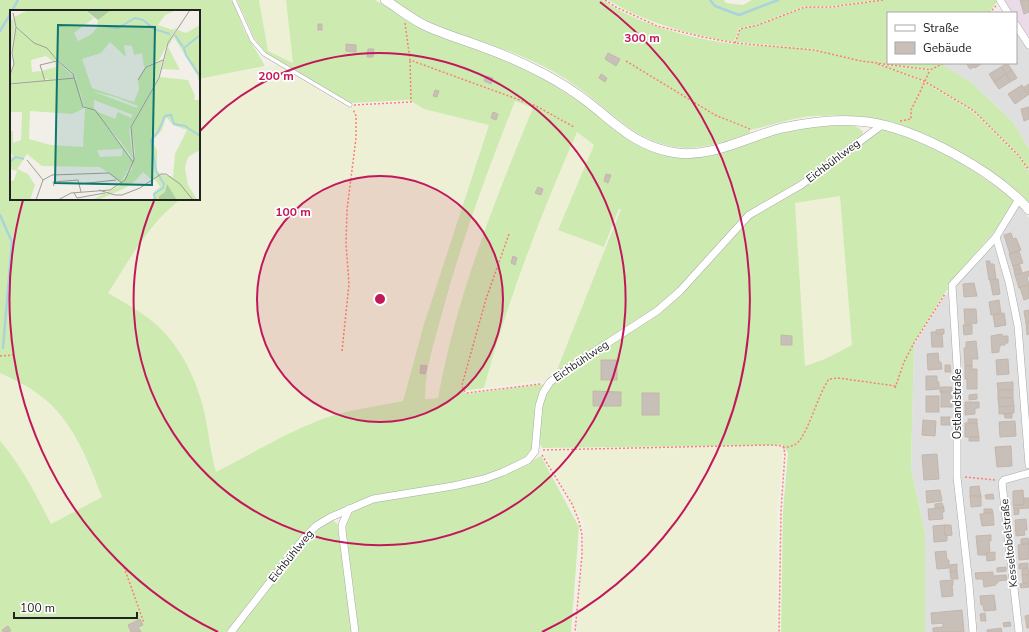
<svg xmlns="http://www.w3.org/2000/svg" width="1029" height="632" viewBox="0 0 1029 632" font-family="'Nunito Sans',sans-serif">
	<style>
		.residential { fill: #e0dfdf }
		.industrial { fill: #ebdbe8 }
		.farmland { fill: #eef0d5 }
		.grass { fill: #cdebb0; fill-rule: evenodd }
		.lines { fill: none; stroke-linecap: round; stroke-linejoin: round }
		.stream { stroke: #aad3df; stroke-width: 2.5 }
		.building { fill: #c7bfb8; stroke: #c4b6ab }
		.service-casing { stroke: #a9a9a9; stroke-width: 4.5 }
		.minor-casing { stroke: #a9a9a9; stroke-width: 8 }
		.tertiary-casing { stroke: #a9a9a9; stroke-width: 10 }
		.path { stroke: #fa8072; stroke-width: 1.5; stroke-dasharray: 2 2; stroke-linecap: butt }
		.service { stroke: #fff; stroke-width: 3.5 }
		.minor { stroke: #fff; stroke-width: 7 }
		.tertiary { stroke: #fff; stroke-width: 9 }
		.path-bridge { stroke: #fa8072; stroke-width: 1.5; stroke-dasharray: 2 2; stroke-linecap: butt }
		.ring { fill: none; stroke: #c2185b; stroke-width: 2 }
		.labels { text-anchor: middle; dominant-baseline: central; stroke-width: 3.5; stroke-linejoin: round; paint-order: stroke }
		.street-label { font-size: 11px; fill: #222; stroke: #fff }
		.inset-river { fill: none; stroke: #aad3df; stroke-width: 2 }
		.inset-road { fill: none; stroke: #9f9d99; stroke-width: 1 }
		.view { fill: #0f766e; fill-opacity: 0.15; stroke: #0f766e; stroke-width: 2 }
		.inset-edge { fill: none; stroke: #222; stroke-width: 2 }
		.centre { fill: #c2185b; stroke: #fff; stroke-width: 2 }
		.ring-label { font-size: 12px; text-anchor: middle; font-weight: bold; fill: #c2185b; stroke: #fff; stroke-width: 3.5; stroke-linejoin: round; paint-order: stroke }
	</style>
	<rect width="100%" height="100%" fill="#f2efe9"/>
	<!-- residential -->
	<g class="residential">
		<path d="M1016,30L1029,50V149L1013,122L972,83L943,65L944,63H1016Z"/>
		<path d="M1015,201L1029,218V632H925V533L911,468L914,345L941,301L949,291L948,284L992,236Z"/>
	</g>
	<!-- industrial -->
	<path class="industrial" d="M1000,0H1029V45L1016,25V13H1008Z"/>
	<!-- farmland -->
	<g class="farmland">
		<path d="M259,0H286L294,63L268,51Z"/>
		<path d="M277,65L347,107L413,103L424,109L489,125L424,324L403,401L351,411L328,417L293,433L216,472L205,414L193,378L177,348L158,327L131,307L108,293L143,240L170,207L181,199H199V185L201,183L199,184V79Z"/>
		<path d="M515,101L533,108L500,189L465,293L444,364L438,398L424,399L427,378L432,349L461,250L495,152Z"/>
		<path d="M577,132L594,145L558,230L606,247L555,375L548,380L484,388L505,317L527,254L546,202Z"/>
		<path d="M840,196L852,345L825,359L805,366L795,203Z"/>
		<path d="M0,373L38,394L64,419L81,448L102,497L51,524L25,476L10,453L0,441Z"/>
		<path d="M771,446L781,447L783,452L777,511V632H577L585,525L544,455L545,453L551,451Z"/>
	</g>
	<!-- grass -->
	<g class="grass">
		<path d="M0,0H232L245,32L265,66L199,79V11H11V199H181C149,223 129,261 108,293C125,303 144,313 159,327C183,350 198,383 205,415C209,434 211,454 216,472C253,453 289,431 328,417C352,409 378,406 403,401L424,324L489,125L424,109L409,100L351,103L266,53L254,38L237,0H259L268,51L293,63L286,0H375L397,13L524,68L550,83L584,105L635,144L665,155L690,158L705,156L778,133L804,128L831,125L855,126L860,129L863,132L861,137L792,186L747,214L679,287L656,309L555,375L621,209H619L604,247L558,230L594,145L577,132C540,216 508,300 484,388L462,391L467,394L546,384L532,448L525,458L519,462L483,477L453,484L377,496L320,521L226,632H0V441C22,466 36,495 51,524L102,497C87,459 72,418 38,394C26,385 13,379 0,373ZM515,101L533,108C494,202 456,298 438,398L425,399C425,369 435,339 443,310C462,239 488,170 515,101Z"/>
		<path d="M393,0H603C638,25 692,39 735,44C761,47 788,46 814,50C828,52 843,57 858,61L814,49L736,42L740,29L758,25L806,7L831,8L883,0H996L997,2L988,13H888V63H944L943,65L972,83L1013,122L1029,149V169L1019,155L974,111L924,81L878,64L930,71L932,70L875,63L924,82L973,112L1018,156L1029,171V204C1015,187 997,176 979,165C946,145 908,124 870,118C854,115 832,115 815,116C793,117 771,126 750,130V133C720,143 694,154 662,144C640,138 623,123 605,109C589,95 572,82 554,72C534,61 513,52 492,45C476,39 459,36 443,29C426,21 409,10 393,0Z"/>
		<path d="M608,0H724L726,3L743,5L752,0H878L832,6H805L758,24L739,28L734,42C690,34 647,24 608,0Z"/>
		<path d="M881,128C930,143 975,169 1015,201L1003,222L948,284V289L940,300L914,343L911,468L925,533V632H781L783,511L788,453L783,445L542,448L539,440L541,406L545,395L551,385L567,371L658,314L750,218ZM840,196L852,345L825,359L805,366L795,203Z"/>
		<path d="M541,456L579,527L571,632H357L345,527L351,511L367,503L512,471Z"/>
		<path d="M332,520L339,525L352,632H236L275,579L315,530Z"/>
	</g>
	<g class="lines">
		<!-- stream -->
		<g class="stream">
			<path d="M710,0L715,6L739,15L778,0"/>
			<path d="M12,11L18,0"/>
			<path d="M0,31L11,13"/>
			<path d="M0,215L12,242L3,348"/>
		</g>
	</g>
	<!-- building -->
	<g class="building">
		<path d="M1020,0H1029V12L1024,14Z"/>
		<rect x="318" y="24" width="4" height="6"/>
		<path d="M346,44L356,45V52L346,51Z"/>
		<path d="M368,49H374L373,57H367Z"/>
		<path d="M608,53L620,59L616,66L605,59Z"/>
		<path d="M966,63H981V64L975,68L974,67L970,69Z"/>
		<path d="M1007,63L1012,70L1006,74L1001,67Z"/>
		<path d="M1001,67L1006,74L994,82L989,74Z"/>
		<path d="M1012,70L1017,78L1010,82L1006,74Z"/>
		<path d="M601,74L607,78L605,82L599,78Z"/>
		<path d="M1006,74L1010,82L999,89L994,82Z"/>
		<path d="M486,76L493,78L491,84L484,81Z"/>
		<path d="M1029,84V94L1028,95L1023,88Z"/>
		<path d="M1022,85L1028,95L1015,104L1008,94Z"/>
		<path d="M435,90L439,91L437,97L433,96Z"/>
		<path d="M1029,107V119L1024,121L1021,109Z"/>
		<path d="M493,112L498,114L496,120L491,118Z"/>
		<path d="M606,174L611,175L608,183L604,181Z"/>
		<path d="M538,187L543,189L541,195L535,193Z"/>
		<path d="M1011,233L1013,239L1016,238L1021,250L1010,254L1004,235Z"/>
		<path d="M1019,251L1023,263L1013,266L1009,254Z"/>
		<path d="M513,256L517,258L515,265L511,263Z"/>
		<path d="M986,261H990V264H994L996,279L989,280Z"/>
		<path d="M1019,264L1021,268L1014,270L1013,266Z"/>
		<path d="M1021,269L1022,273L1015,275L1014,271Z"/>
		<path d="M1029,271V276L1027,277L1029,285L1019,288L1015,275Z"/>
		<path d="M998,279L1000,294L993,295L990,280Z"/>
		<path d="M974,283L977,296L964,297L963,284Z"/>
		<path d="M1029,285V298L1024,300L1020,287Z"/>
		<path d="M999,300L1001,313L991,315L989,302Z"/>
		<path d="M964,309H976L977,323L965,325Z"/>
		<path d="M1029,310V323H1026L1024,311Z"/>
		<path d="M1004,313L1006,325L995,327L993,315Z"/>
		<path d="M1026,323H1029V334L1027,335Z"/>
		<path d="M963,325H972V334L964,335Z"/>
		<path d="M944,329V334H936V330Z"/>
		<path d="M931,332H936V334H942L943,347H932Z"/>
		<path d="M1002,334V336H1008V343H1005V345H1000V348H999V352L992,353L991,336Z"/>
		<path d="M781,335L792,336V345H781Z"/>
		<path d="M976,341L978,359H972V366H965L964,348H966V342Z"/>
		<path d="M938,353L939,362H941L942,369L928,370L927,354Z"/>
		<path d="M1008,359L1009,374L997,375L996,360Z"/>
		<rect x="601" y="360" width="16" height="20"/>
		<path d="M421,365L427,366L425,374L420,373Z"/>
		<path d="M945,365H950L951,372H945Z"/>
		<path d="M965,366H972V369H977V389H967V379H965Z"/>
		<path d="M926,376H937V382H939V389L926,390Z"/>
		<path d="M1013,382V390H998L997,383Z"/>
		<rect x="940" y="387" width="12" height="5"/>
		<rect x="998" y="390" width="15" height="8"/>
		<path d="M593,391L621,392V406H593Z"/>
		<rect x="941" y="392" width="11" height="15"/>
		<rect x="642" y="393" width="17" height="22"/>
		<path d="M977,394V399L969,400V395Z"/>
		<rect x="926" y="396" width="13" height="16"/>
		<path d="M998,398H1013L1014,406L999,407Z"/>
		<path d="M965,402H979V408H975V414L965,415Z"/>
		<path d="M1014,406V413L999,414V407Z"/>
		<path d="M1012,413V418H1005L1004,414Z"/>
		<rect x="941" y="417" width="9" height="8"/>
		<rect x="968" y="419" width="9" height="4"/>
		<path d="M923,420L936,421L935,436L922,435Z"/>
		<path d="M1015,421L1016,436L1000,437L999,422Z"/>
		<path d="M965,423H977L979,437H965Z"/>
		<rect x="969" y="437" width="10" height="4"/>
		<path d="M1011,446L1012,466L997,467L995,447Z"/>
		<path d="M937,454L939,479L924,480L922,455Z"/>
		<path d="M979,486L981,496H970V487Z"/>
		<path d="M940,490L942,501L927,503L926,491Z"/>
		<path d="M1023,490L1024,505H1013V491Z"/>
		<path d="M993,494L994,499H986L985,495Z"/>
		<path d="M970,496H981V506L971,507Z"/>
		<path d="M1024,498H1029V508L1014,509L1013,505H1024Z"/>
		<path d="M942,503L944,508H935V504Z"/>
		<path d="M944,508V512H942L943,519L929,520L928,509Z"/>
		<path d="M984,509H992L993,513H984Z"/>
		<path d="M1014,509H1019V514L1014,515Z"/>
		<path d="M993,513L994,525L982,526L980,514Z"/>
		<path d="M1026,519L1027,530H1024L1025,535L1016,536L1015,520Z"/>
		<path d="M944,525H951L952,535L945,536Z"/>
		<path d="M944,525L945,536L947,535V541L934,542L933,526Z"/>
		<path d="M991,535V541H989L990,553H986V555H978L976,536Z"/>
		<path d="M1028,538L1029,544H1021V539Z"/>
		<path d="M1029,544V559L1019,560L1018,545Z"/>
		<path d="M946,551L947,560H949V568L937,569L935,552Z"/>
		<path d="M995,552V560L987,561L986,553Z"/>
		<path d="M1028,563V568L1019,569V564Z"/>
		<path d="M957,564V571L950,572V565Z"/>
		<path d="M1006,567V571L997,572V568Z"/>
		<path d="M1028,568L1029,575H1022V569Z"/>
		<path d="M957,571L958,579H951L950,572Z"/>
		<path d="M993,572V576L1006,575L1007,580L998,581V583H995L996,585L984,587L983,579H976L975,573Z"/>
		<path d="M1022,575H1029V583H1023Z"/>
		<path d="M953,580V585H952L953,596L942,597L940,581Z"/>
		<path d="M1028,583L1029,587L1021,588L1020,584Z"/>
		<path d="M994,595L996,610L984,611L983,605H981L980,596Z"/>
		<path d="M962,610L964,632H933V628L943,627V623L932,624L931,613Z"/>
		<path d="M985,613L986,621H981L980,614Z"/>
		<path d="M1029,615V628H1027L1025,616Z"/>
		<path d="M140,619L143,625L138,627L141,632H131L128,625Z"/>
		<path d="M1010,622L1011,626L1004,627L1003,623Z"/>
		<path d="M8,626L11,631L3,632L2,630Z"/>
		<path d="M1001,628L1002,632H987V630Z"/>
	</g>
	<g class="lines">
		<!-- service casing -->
		<g class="service-casing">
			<path id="service" d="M234,0L252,40L264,54L350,105"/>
		</g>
		<!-- minor casing -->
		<g class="minor-casing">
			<g id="minor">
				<path d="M1000,0L1008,13"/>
				<path d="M1016,25L1029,45"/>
				<path d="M996,237L1009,282L1018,326L1029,465"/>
				<path d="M349,509L342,525V530L355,632"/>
				<path d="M231,632L305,537L316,526L331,517L373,499L453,486L484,479L503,472L528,460L535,451L539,406L543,393L550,382L566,370L657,311L680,291L749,215L801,185L882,125"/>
				<path d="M973,632L969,584L957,477V366L952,285L996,237L1019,199"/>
				<path d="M1019,632L1002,483L1004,480L1029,473"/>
			</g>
		</g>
		<!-- tertiary casing -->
		<g class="tertiary-casing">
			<path id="tertiary" d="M385,0C398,8 410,18 424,25C443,34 464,40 485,48C505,55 525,64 544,74C559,82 575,92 589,103C616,124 635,145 671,152C709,160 746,137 782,128C809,122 840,118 868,122C918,129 996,172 1029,210"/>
		</g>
		<!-- path -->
		<g class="path">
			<path d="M605,0L616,7L657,26L703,37L735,43L814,50L861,61L930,70L944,63"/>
			<path d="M989,13L996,6"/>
			<path d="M405,23L410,60L536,106L574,127"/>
			<path d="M735,43L740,29L758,25L805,7H831L883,0"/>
			<path d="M626,61L715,115L750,129"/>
			<path d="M878,64L924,81L974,111L1019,156L1029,170"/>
			<path d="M354,105L411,102L410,60"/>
			<path d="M900,121L911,119V110L920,92"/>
			<path d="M509,234L486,299L462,385L463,390L467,393L540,384"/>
			<path d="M342,351L349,284L346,244L347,210L356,138V116L353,109"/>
			<path d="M0,356L13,355"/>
			<path d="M895,388L904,362L914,343L945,294"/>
			<path d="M783,448C787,447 793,446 796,444C807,437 818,394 829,379L838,378L896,386"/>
			<path d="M543,450L771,445L783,446L785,453L781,511L779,632"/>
			<path d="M542,455L572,504L579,521L582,535V555L575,632"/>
			<path d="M965,477L995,480"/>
			<path d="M124,567L144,623"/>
		</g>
		<!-- service -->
		<use href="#service" class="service"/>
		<!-- minor -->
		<use href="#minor" class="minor"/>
		<!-- tertiary -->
		<use href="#tertiary" class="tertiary"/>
		<!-- path-bridge -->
		<path class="path-bridge" d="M920,92L930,70"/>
	</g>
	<!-- distance rings -->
	<circle cx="380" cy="299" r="123" fill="#c2185b" fill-opacity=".12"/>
	<g class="ring">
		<circle cx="380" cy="299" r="123"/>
		<path d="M200 131A246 246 0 1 1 154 201"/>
		<path d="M218 632A370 370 0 0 1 23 200M600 2A370 370 0 0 1 542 632"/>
	</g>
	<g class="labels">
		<!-- street labels -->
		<g class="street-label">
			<text transform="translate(833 161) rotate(-37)">Eichbühlweg</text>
			<text transform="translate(581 361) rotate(-34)">Eichbühlweg</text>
			<text transform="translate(957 404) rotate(-90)">Ostlandstraße</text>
			<text transform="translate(1009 543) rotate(-96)">Kesseltobelstraße</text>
			<text transform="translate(291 556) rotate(-51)">Eichbühlweg</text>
		</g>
	</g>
	<!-- overview -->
	<g transform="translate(10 10)">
		<rect width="190" height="190" fill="#f2efe9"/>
		<path d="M18,0H74L84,8L64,23L68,31L80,25L87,18L88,10L101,0H167L155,5L148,15L163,20L167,17L149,50L134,57L132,43L124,45L122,36L114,35L116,47L100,32L91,43L72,49L82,78L124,92L129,79L128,70L136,57L152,51L148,69L119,119L123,149L110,131L89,107L123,152L111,172L90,157L32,156L17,144L7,159L18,164L25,175L20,190H0V172L4,170L7,161L0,159V149L3,146L0,141V121H3V133L11,130L12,102H0V75L61,68L67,71L64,64L62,62L43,45L46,50L44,52L36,46L21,50L22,62L30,61L32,64L31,61L46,57L45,52L47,51L64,67L40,70L34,68V71L0,74V66L4,56L2,40L6,18L14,24L5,15L4,7ZM67,72L74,97L84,100V90L123,105L121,108L108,102L105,109L81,99H75L73,137L41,135L19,129L20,101L62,104L73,99ZM82,81L105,87L128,96L127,98ZM112,139V146L90,147L87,140ZM181,0L168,20L176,23L190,15V76L187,65L164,27L158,37L170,60L152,59L159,33ZM3,9L5,17L0,44V10ZM150,67L178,70L185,86L184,90H190V140L178,147L175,158L178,175L187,190H167L157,175L155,182L149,186V190H143L144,182L150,177L145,169L142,170L133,162L124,172L113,179L88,190H82L109,176L122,159L125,142L121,118ZM156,107L163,115L177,120L165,144L163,167L150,164L147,161V140L142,131L152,120Z" fill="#cdebb0" fill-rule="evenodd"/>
		<path d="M75,0H101L88,10ZM157,174L167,190H149V186L155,182Z" fill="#add19e"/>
		<path class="inset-river" d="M91,16L108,18L125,8L133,10L144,19L160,24M165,25L173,37M190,25L174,38L176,45L190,66M0,152L6,147L14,149M145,190L144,184L153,178L154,174L146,161L141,130L148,122L155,106L161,105L164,114L175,116L190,126"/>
		<path class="inset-road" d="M3,3L6,17L24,33L37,38L47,50L63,64L73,97L85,100L123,152M0,65L4,54L2,43L6,17M128,70L136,57L153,50M35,71L30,55L47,51M0,74L65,68M17,150L33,170M33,170L42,165L99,163L112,173M69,174L106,170M44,176L43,172L68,170L71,182M89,180L105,185H112L130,178L151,164H156L170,174L183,190M64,183L67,188L95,183M26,190L33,170M48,190L61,183L100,180L115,170L124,150L121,117L149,68L158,33L180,0"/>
		<path class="view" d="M48,15L145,17L142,175L45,173Z"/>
		<rect width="190" height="190" class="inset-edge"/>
	</g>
	<circle cx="380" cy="299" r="6" class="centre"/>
	<g class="ring-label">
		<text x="642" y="42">300 m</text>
		<text x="276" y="80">200 m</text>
		<text x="293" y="216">100 m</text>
	</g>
	<!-- legend -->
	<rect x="887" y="12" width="130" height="52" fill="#ffffff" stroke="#a7a7a7"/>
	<rect x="895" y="25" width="20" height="6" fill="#ffffff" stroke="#a7a7a7"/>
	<text x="923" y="32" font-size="12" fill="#222222">Straße</text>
	<rect x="895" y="42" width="20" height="12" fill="#c7bfb8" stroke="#a7a7a7"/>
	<text x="923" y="52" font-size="12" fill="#222222">Gebäude</text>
	<!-- scale -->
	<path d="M14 612v6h123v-6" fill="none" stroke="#222222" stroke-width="2"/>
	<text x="20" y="612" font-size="12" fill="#222222" stroke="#ffffff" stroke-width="3" paint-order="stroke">100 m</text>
</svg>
